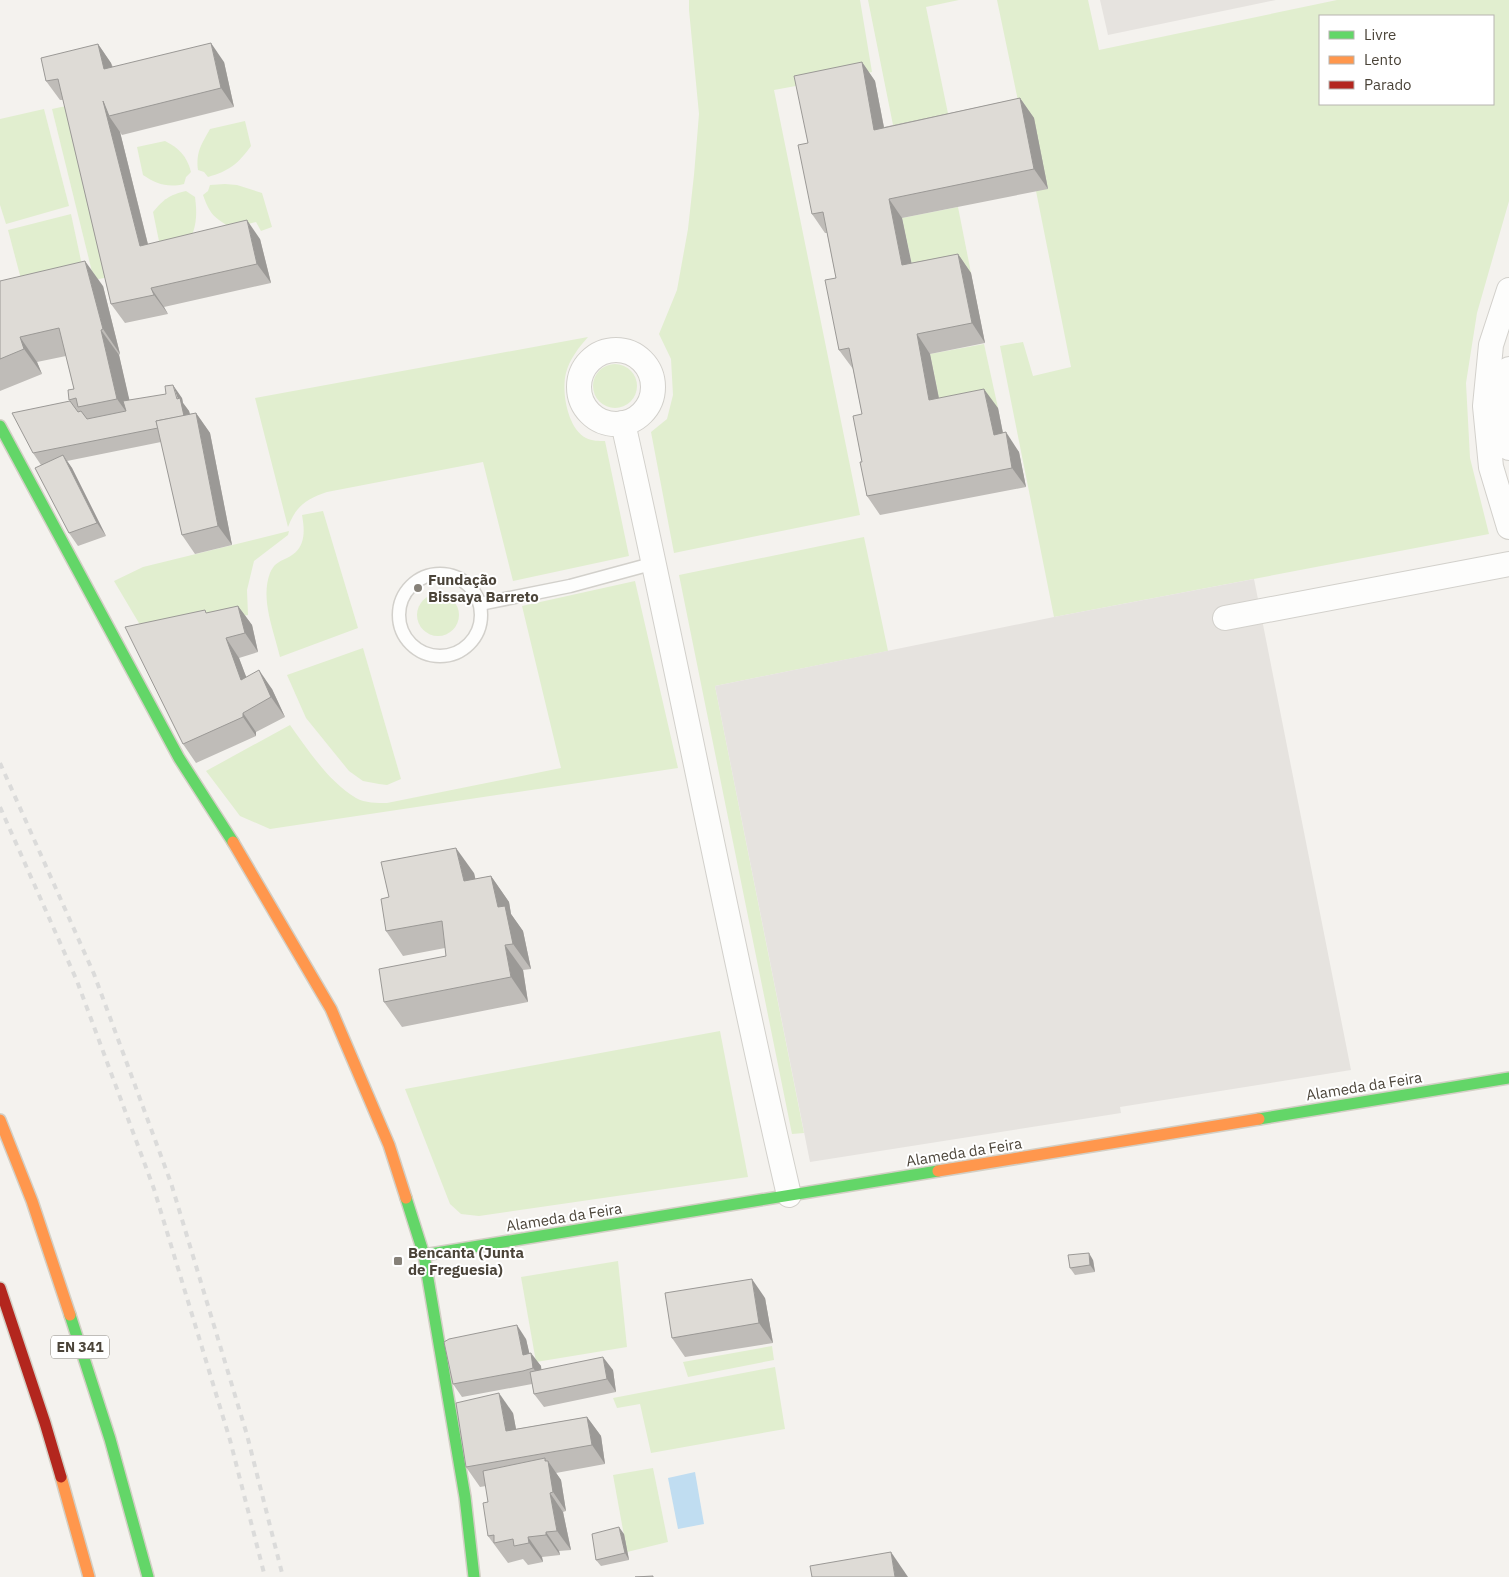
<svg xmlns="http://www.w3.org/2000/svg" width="1509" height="1577" viewBox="0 0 1509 1577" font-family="'IBM Plex Sans',sans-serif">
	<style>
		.green { fill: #e1eecf; fill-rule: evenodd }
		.parking { fill: #e6e3df }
		.water { fill: #c0ddf1 }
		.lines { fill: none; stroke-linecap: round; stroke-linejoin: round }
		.lane-casing { stroke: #d2d0cb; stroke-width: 15 }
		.street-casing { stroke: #d2d0cb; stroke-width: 26 }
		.fast-casing { stroke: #d3cfc5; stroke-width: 14 }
		.slow-casing { stroke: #d3cfc5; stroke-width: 14 }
		.jam-casing { stroke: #d3cfc5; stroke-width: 14 }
		.lane { stroke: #fdfdfc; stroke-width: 12 }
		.street { stroke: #fdfdfc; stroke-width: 24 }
		.fast { stroke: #63d668; stroke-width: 11 }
		.slow { stroke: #ff974d; stroke-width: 11 }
		.jam { stroke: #b3261e; stroke-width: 11 }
		.rail { stroke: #dbdbda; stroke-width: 4; stroke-dasharray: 6 6; stroke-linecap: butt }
		.wall { fill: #bfbcb8 }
		.shaded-wall { fill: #9b9996 }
		.building { fill: #dedbd6; stroke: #9b9996 }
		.poi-dot { fill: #868178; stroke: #fff; stroke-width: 2 }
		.labels { text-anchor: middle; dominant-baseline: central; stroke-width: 4; stroke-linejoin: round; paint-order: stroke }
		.shield { fill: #fff; stroke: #817c74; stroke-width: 1 }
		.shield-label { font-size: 14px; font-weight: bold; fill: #4b4439 }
		.poi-label { font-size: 15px; font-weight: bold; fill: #4b4439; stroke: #fff; text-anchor: start }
		.street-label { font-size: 15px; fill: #4b4439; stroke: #fff }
	</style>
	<rect width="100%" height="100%" fill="#f4f2ee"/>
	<!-- green -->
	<g class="green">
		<path d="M689,0H860L872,72L774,90L860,515L674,553L651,432L667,419L673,395L671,359L659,334L677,290L688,229L694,175L699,114L689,10Z"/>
		<path d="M868,0H959L926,7L951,128L896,140Z"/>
		<path d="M997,0H1088L1099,50L1337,0H1509V201L1477,313L1466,383L1470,458L1489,534L1054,617L1000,346L1023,342L1033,376L1071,367L1036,191L1048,188L1022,120ZM1320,16H1493V104H1320Z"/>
		<path d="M66,106L109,277L94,280L52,109Z"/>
		<path d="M44,109L69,206L6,224L0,205V119Z"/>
		<path d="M245,121L251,146C238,164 229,171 208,177L204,172L198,170C196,152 201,145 210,129Z"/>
		<path d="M165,141C179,148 187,156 191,172L186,177L184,184C168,188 156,184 143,175L137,147Z"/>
		<path d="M225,184L237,185L262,193L272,227L261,231L256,222L231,228C214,217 210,215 203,195L208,191L210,185Z"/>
		<path d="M186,191L195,197C197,212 197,223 191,238L160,246L153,212C164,199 169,195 186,191Z"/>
		<path d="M958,207L971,273L916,284L902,218Z"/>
		<path d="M71,214L86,284L26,298L8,230Z"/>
		<path d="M588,337C579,347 569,360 566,373C561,392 568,429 586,438C592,441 599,441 605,441L629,556L513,581L483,462L327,492C306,499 296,506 288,527L255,398Z"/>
		<path d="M984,344L998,408L943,419L930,354Z"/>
		<circle cx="615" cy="386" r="22"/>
		<path d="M323,511L358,628L280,657C274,631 260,599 270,573C274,564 278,562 287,558C306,549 305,532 302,515Z"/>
		<path d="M289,531L288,535L254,561L247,590L248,615L146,635L114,581L143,567Z"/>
		<path d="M864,537L888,651L715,686L804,1133L792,1134L679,575Z"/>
		<path d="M635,581L678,768L270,829L240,816L206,771L290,725C308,750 329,782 356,798C365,803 377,803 387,803L561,768L522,606Z"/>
		<circle cx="438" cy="615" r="21"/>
		<path d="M363,648L401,779L387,785L379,784L363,781L349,771L306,718L287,675Z"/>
		<path d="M720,1031L748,1177L479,1216L461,1214L450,1204L405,1089Z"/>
		<path d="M618,1261L627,1347L536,1362L521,1277Z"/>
		<path d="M772,1346L774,1360L688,1377L683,1362Z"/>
		<path d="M775,1367L785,1429L651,1453L640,1404L617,1408L613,1398Z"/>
		<path d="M653,1468L668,1542L627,1552L613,1475Z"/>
	</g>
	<!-- parking -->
	<g class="parking">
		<path d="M1100,0H1276L1108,35Z"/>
		<path d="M1254,579L1351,1070L1120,1107L1121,1113L810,1162L715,686L1054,617Z"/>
	</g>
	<!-- water -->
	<path class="water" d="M695,1472L704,1524L678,1529L668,1478Z"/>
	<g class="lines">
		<!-- lane casing -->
		<g class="lane-casing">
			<g id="lane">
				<circle cx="440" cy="615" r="41"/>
				<path d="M480,604L570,586L655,563"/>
			</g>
		</g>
		<!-- street casing -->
		<g class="street-casing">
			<g id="street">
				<path d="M1509,290L1491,345L1485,406L1491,467L1509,527"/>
				<circle cx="616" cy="387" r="37"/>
				<path d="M1509,369C1506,395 1504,422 1509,448"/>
				<path d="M623,423C681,680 729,939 789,1195"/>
				<path d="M1225,618L1509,564"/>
			</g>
		</g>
		<!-- fast casing -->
		<g class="fast-casing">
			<g id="fast">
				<path d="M0,426L179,758L233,842"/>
				<path d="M1259,1119L1509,1078"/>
				<path d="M406,1198L424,1255L465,1497L474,1577"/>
				<path d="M424,1255L938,1171"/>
				<path d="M70,1315L110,1439L148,1577"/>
			</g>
		</g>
		<!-- slow casing -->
		<g class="slow-casing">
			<g id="slow">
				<path d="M233,842L331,1009L389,1145L406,1198"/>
				<path d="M0,1120L32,1201L70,1315"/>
				<path d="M938,1171L1259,1119"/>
				<path d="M61,1477L89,1577"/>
			</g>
		</g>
		<!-- jam casing -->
		<g class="jam-casing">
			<path id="jam" d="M0,1288L45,1423L61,1477"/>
		</g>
		<!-- lane -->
		<use href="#lane" class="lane"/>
		<!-- street -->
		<use href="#street" class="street"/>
		<!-- fast -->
		<use href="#fast" class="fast"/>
		<!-- slow -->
		<use href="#slow" class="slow"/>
		<!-- jam -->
		<use href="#jam" class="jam"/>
		<!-- rail -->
		<g class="rail">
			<path d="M0,763L94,974L171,1183L247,1435L283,1577"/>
			<path d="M0,807L77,981L154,1189L230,1440L265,1577"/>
		</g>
	</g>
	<!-- wall -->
	<g class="wall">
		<path d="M98,44L111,63L113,67L224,62L234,107L122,135L120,132L148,244L260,239L271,283L164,307L168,314L125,323L111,304L63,100H60L46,81Z"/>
		<path d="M862,62L875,81L884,127L1020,98L1034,118L1048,189L902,218L911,263L958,254L971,273L985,343L930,354L939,398L998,408L1003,433L1019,452L1026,487L880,515L867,496L862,462V414L853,369L839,350L836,278L827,233H825L812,214L808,143Z"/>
		<path d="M0,281L103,286L120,354L119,355L129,400L182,398L183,403L189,411L190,414L196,413L210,433L232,545L195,554L182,535L161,442L67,461L72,468L106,536L78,546L69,533L41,465L33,453L70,401L69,400L74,389L66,356L37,362L42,374L0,391Z"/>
		<path d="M238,606L252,625L258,652L239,658L246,677L272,689L285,717L256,732V736L196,763L183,744L207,613Z"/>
		<path d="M474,873L475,879L491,876L509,902L511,914L523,931L531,969L523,970L528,1002L402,1027L384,1002L446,956L445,948L403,956L386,931Z"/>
		<path d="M1093,1260L1095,1272L1075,1275L1070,1268Z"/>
		<path d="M765,1298L773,1343L685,1357L672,1338Z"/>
		<path d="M526,1339L529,1353L541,1366V1370H613L616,1392L544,1407L534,1394L532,1384L462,1397L453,1384Z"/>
		<path d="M513,1413L516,1429L587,1417L601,1436L605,1464L556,1473L561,1480L566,1511L563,1512L571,1550L559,1551L560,1555L542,1557L543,1562L528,1565L523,1559L508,1563L488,1536V1502L486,1486L480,1487L466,1467Z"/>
		<path d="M624,1534L629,1560L601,1566L596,1560Z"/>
	</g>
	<!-- shaded-wall -->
	<g class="shaded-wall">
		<path d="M211,43L224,62L234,107L221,88Z"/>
		<path d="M98,44L111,63L118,89L104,69Z"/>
		<path d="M862,62L875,81L888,149L874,130Z"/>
		<path d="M1020,98L1034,118L1048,189L1034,169Z"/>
		<path d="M103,101L109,116L120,132L153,265L140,246Z"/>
		<path d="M889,199L902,218L916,284L902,265Z"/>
		<path d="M247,220L260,239L271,283L257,264Z"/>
		<path d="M958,254L971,273L985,343L972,323Z"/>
		<path d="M85,261L103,286L120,354L103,329Z"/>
		<path d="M151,288L164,307L168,314L154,295Z"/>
		<path d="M101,330L119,355L135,424L117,399Z"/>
		<path d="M917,334L930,354L943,419L929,400Z"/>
		<path d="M20,337L37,362L42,374L24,349Z"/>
		<path d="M173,385L182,398L183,403L189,411L195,435L186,422Z"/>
		<path d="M984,389L998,408L1007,454L994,435Z"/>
		<path d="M196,413L210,433L232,545L218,526Z"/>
		<path d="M1006,432L1019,452L1026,487L1012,468Z"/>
		<path d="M63,455L72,468L106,536L97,523Z"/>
		<path d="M238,606L252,625L258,652L245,633Z"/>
		<path d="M226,638L239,658L255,700L241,680Z"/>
		<path d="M259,670L272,689L285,717L271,697Z"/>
		<path d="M243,713L256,732V736L243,717Z"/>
		<path d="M456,848L474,873L482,906L464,881Z"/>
		<path d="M491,876L509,902L511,914L523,931L531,969L513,944L498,907Z"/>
		<path d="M505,945L523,970L528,1002L511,977Z"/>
		<path d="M1089,1253L1093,1260L1095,1272L1090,1265Z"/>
		<path d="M752,1279L765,1298L773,1343L759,1323Z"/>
		<path d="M517,1325L526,1339L533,1368L523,1355Z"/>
		<path d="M531,1353L541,1366L543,1381L533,1368Z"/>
		<path d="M603,1357L613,1370L616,1392L607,1379Z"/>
		<path d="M499,1393L513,1413L520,1450L506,1431Z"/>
		<path d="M587,1417L601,1436L605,1464L592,1445Z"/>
		<path d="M545,1458L548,1464V1461L561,1480L566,1511L553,1492Z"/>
		<path d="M550,1493L563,1512L571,1550L557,1531Z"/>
		<path d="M619,1527L624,1534L629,1560L625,1553Z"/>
		<path d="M546,1532L559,1551L560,1555L546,1535Z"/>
		<path d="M528,1537L542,1557L543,1562L529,1543Z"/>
		<path d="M891,1552L908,1577H895Z"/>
	</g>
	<!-- building -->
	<g class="building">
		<path d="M211,43L221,88L109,116L103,101L140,246L247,220L257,264L151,288L154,295L111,304L58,79L46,81L41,58L98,44L104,69Z"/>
		<path d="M862,62L874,130L1020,98L1034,169L889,199L902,265L958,254L972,323L917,334L929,400L984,389L994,435L1006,432L1012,468L867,496L860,462H862L853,416L862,414L849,348L839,350L825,280L836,278L823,212L812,214L798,145L808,143L794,76Z"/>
		<path d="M85,261L103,329L101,330L117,399L78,407L76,398L69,400L68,390L74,389L59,328L20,337L24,349L0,359V281Z"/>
		<path d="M173,385L177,399L180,398L184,416L156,421L158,428L33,453L12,413L70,401L78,412L81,411L87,419L126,411L123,401L166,394L165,386Z"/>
		<path d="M196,413L218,526L182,535L156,421Z"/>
		<path d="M63,455L97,523L69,533L35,468Z"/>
		<path d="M238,606L245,633L226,638L241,680L259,670L271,697L243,713V717L183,744L125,627L205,610L206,613Z"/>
		<path d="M456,848L464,881L491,876L498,907L505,906L513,944L505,945L511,977L384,1002L379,969L446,956L442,921L386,931L381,899L389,897L381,862Z"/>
		<path d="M1089,1253L1090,1265L1070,1268L1068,1255Z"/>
		<path d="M752,1279L759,1323L672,1338L665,1293Z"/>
		<path d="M517,1325L523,1355L531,1353L533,1368L523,1371L453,1384L444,1342L449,1339Z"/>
		<path d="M603,1357L607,1379L534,1394L530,1372Z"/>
		<path d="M499,1393L506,1431L587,1417L592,1445L466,1467L456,1403Z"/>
		<path d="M545,1458V1461H548L553,1492L550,1493L557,1531L546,1532V1535L528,1537L529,1543L514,1546L513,1539L494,1543V1535L488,1536L483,1503L488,1502L483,1471Z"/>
		<path d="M619,1527L625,1553L596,1560L592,1534Z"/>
		<path d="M891,1552L895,1577H812L810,1566Z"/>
		<path d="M653,1576V1577H635Z"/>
	</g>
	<!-- markers -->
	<g class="poi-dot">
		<circle cx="418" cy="588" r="5"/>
		<rect x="393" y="1256" width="10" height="10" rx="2.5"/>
	</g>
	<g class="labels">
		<!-- shield labels -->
		<rect class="shield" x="51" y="1335.5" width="58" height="23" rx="4"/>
		<g class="shield-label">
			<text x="80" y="1347">EN 341</text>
		</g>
		<!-- poi labels -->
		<g class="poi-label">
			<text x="428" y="579">Fundação<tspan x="428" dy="17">Bissaya Barreto</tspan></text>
			<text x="408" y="1252">Bencanta (Junta<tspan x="408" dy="17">de Freguesia)</tspan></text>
		</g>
		<!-- street labels -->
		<g class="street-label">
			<text transform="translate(1364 1086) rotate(-9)">Alameda da Feira</text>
			<text transform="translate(964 1152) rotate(-9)">Alameda da Feira</text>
			<text transform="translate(564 1217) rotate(-9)">Alameda da Feira</text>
		</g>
	</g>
	<!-- legend -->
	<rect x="1319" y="15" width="175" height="90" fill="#ffffff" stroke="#b7b4b0"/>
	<rect x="1329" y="31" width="25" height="8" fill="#63d668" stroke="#b7b4b0"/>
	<text x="1364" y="40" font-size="15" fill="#4b4439">Livre</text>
	<rect x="1329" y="56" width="25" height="8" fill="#ff974d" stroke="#b7b4b0"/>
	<text x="1364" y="65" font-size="15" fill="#4b4439">Lento</text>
	<rect x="1329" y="81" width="25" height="8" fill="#b3261e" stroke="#b7b4b0"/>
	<text x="1364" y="90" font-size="15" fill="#4b4439">Parado</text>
</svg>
